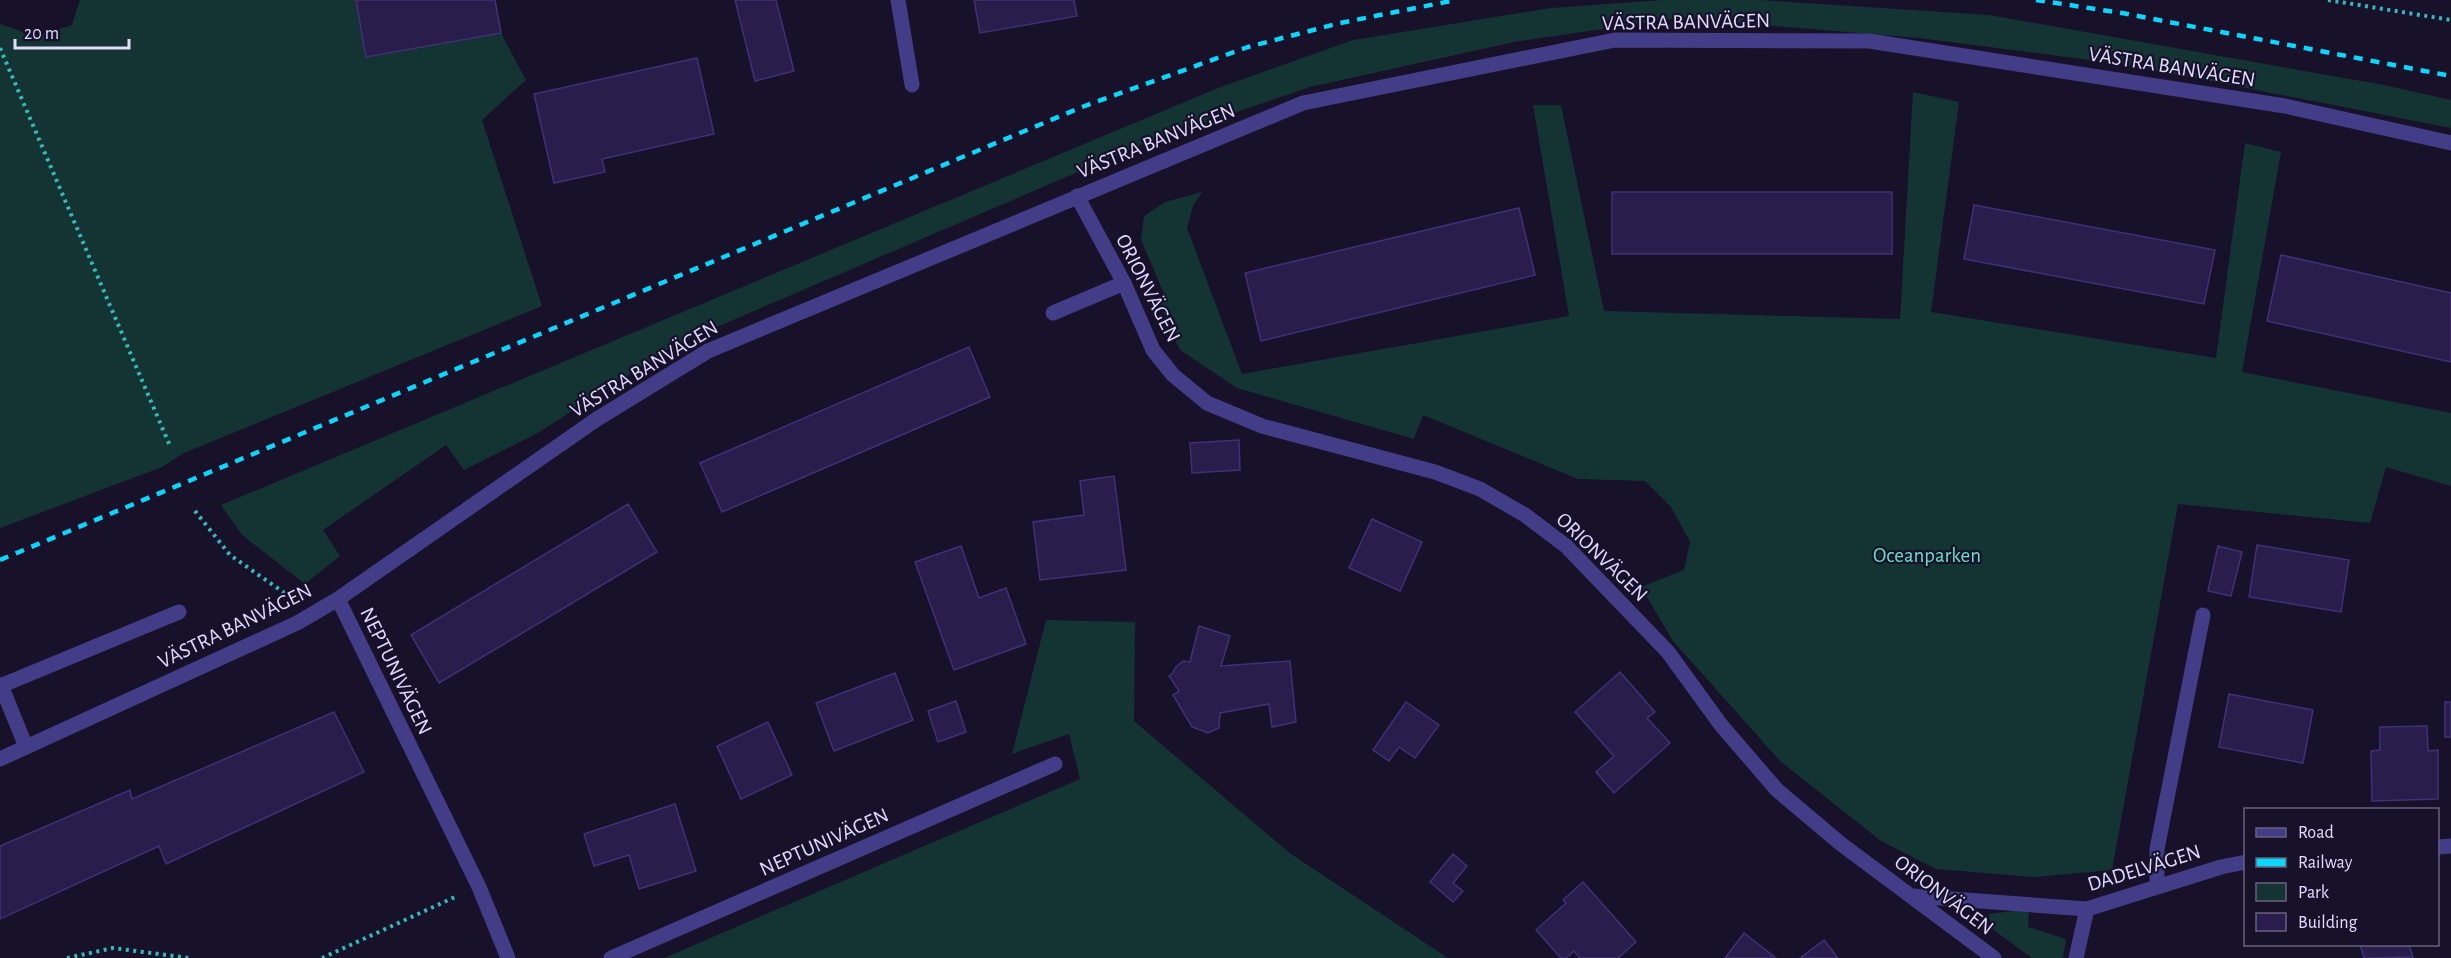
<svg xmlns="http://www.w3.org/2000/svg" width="2451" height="958" viewBox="0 0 2451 958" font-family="'Alegreya Sans',sans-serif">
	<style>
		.green { fill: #143434 }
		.building { fill: #291d4b; stroke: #413077; stroke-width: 1.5 }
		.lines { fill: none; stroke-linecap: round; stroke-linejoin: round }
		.path { stroke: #32bbba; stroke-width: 4; stroke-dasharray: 3 4.5; stroke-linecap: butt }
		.lane { stroke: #433d88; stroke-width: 15 }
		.street { stroke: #433d88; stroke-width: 15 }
		.rail { stroke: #09d8fc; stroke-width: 4.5; stroke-dasharray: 9 8; stroke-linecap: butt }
		.labels { text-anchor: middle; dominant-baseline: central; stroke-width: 4.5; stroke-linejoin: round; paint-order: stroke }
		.street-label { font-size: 21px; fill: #e1dbff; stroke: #17112a }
		.park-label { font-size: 21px; fill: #66e0c7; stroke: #17112a }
	</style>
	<rect width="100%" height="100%" fill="#17112a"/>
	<!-- green -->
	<g class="green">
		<path d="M80,0H356L501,33L526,80L482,120L542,306L184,453L162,467L0,528V24L36,36L72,25Z"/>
		<path d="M1663,0H1760L1989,15L2384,85L2451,100V128L2128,65L1919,38L1678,18L1514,42L1310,87L1143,144L677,344L536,434L464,470L446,445L323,530L340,556L305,584L242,535L221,505L1218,88L1353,40L1551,8Z"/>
		<path d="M1913,92L1959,102L1931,312L2216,358L2245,143L2281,152L2242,372L2451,413V486L2386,467L2370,523L2178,504L2112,870L2035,877L1936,869L1881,841L1780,761L1673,641L1641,587L1684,570L1690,542L1671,507L1645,481L1578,479L1423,415L1414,439L1237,388L1180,350L1159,303L1166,298L1141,240L1144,216L1165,202L1202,192L1193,206L1187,228L1242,374L1569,316L1533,105H1561L1604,311L1900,319Z"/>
		<path d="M1046,620L1135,622L1134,721L1291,854L1448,958H664L1080,779L1069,734L1012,754Z"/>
		<path d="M2029,909L2028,927L2066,939L2063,958H2032L1991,928L1989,914Z"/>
	</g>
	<!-- building -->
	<g class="building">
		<path d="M356,0H495L501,33L366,57Z"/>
		<path d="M735,0H776L794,71L755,81Z"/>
		<path d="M974,0H1074L1077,16L980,33Z"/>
		<path d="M697,58L714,134L602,159L605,172L554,183L534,94Z"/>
		<rect x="1612" y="192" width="280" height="62"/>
		<path d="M1974,205L2215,250L2204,304L1964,259Z"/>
		<path d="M1519,208L1535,275L1261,341L1245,273Z"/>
		<path d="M2281,255L2451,293V362L2267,321Z"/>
		<path d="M969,347L990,397L722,512L700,463Z"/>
		<path d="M1239,440L1240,470L1192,473L1190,443Z"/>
		<path d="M1114,476L1126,570L1040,580L1033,522L1084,515L1080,481Z"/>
		<path d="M628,504L657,552L439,683L411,635Z"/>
		<path d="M1372,519L1422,542L1400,591L1349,568Z"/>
		<path d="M2257,545L2349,560L2341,612L2249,597Z"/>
		<path d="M961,546L979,598L1006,588L1026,644L954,670L915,562Z"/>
		<path d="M2218,546L2242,552L2231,596L2208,591Z"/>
		<path d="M1199,626L1230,636L1221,666L1290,661L1296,722L1272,727L1269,704L1220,713L1219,728L1208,733L1192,727L1173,695L1179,691L1169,676L1173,673L1175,668L1183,661L1190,662Z"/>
		<path d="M1620,672L1655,712L1647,718L1670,743L1614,793L1596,772L1614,756L1575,712Z"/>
		<path d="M895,673L913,720L834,751L816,703Z"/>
		<path d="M2229,694L2313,710L2303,763L2219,747Z"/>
		<path d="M956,701L966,732L938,742L928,711Z"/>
		<path d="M1406,702L1439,725L1415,758L1399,747L1389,761L1373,750Z"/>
		<rect x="2445" y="702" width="6" height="35"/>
		<path d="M334,712L364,772L166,864L159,846L0,919V846L130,790L132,799Z"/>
		<path d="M768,722L792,775L741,799L717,746Z"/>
		<path d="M2427,726L2428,751L2438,750V799L2372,801L2371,751L2380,750V727Z"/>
		<path d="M675,804L696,871L639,889L629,855L594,866L584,834Z"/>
		<path d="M1453,854L1467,866L1453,883L1463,891L1453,902L1430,882Z"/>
		<path d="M1583,882L1636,942L1618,958H1580L1574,951L1566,958H1561L1536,930L1566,903L1563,900Z"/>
		<path d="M1744,933L1776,958H1725Z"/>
		<path d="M1824,940L1838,958H1800Z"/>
		<path d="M2360,944H2409L2413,957L2364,958Z"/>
	</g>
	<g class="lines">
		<!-- path -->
		<g class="path">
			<path d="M2328,0L2451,20"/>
			<path d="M0,48L170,446"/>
			<path d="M195,511L230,555L283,592L285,598"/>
			<path d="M67,958L113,948L189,958"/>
			<path d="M322,958L455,897"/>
		</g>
		<!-- lane -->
		<g class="lane">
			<path d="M898,0L912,85"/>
			<path d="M1053,313L1124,283"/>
			<path d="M1,685L26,747"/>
			<path d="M0,686L179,612"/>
			<path d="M2157,887V849L2203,615"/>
		</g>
		<!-- street -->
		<g class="street">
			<path d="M1077,196L1124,283L1153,350L1173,375L1207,403L1262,426L1435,472L1480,489L1525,515L1566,546L1668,652L1721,725L1777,790L1841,844L1994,958"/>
			<path d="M338,599L479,887L508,958"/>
			<path d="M0,759L297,623L338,599L597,419L708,351L1303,103L1615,40L1869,41L2285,106L2451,143"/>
			<path d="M2438,847L2451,846"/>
			<path d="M1912,896L2087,909L2221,867L2246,862"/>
			<path d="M611,958L1055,764"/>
			<path d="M2076,958L2087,909"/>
		</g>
		<!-- rail -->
		<g class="rail">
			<path d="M2036,0L2122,13L2451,76"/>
			<path d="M0,560L1082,107L1248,47L1340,23L1456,0"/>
		</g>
	</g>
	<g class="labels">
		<!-- street labels -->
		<g class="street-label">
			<text transform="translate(1686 22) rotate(-1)">VÄSTRA BANVÄGEN</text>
			<text transform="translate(2172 67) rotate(9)">VÄSTRA BANVÄGEN</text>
			<text transform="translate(1156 141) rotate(-22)">VÄSTRA BANVÄGEN</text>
			<text transform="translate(1148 288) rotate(63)">ORIONVÄGEN</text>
			<text transform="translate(644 369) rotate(-31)">VÄSTRA BANVÄGEN</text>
			<text transform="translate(1602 557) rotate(44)">ORIONVÄGEN</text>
			<text transform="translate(235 626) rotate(-26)">VÄSTRA BANVÄGEN</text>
			<text transform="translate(396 671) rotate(64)">NEPTUNIVÄGEN</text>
			<text transform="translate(824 842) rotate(-24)">NEPTUNIVÄGEN</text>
			<text transform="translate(2144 868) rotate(-17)">DADELVÄGEN</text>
			<text transform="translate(1944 895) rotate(37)">ORIONVÄGEN</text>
		</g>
		<!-- park labels -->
		<g class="park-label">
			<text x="1927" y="555">Oceanparken</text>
		</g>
	</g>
	<!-- legend -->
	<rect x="2244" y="808" width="195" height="138" fill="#17112a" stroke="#68627f" stroke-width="1.5"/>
	<rect x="2256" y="828" width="30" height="9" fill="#433d88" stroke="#68627f" stroke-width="1.5"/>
	<text x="2298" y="838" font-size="18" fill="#e1dbff">Road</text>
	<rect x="2256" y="858" width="30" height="9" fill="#09d8fc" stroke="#68627f" stroke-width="1.5"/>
	<text x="2298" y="868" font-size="18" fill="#e1dbff">Railway</text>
	<rect x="2256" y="883" width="30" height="18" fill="#143434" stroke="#68627f" stroke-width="1.5"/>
	<text x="2298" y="898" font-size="18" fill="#e1dbff">Park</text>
	<rect x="2256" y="913" width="30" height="18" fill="#291d4b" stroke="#68627f" stroke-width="1.5"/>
	<text x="2298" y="928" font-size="18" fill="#e1dbff">Building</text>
	<!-- scale -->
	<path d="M15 39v9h114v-9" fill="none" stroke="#e1dbff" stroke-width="3"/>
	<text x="24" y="39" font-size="18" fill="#e1dbff" stroke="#17112a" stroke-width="4.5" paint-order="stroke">20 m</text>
</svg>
